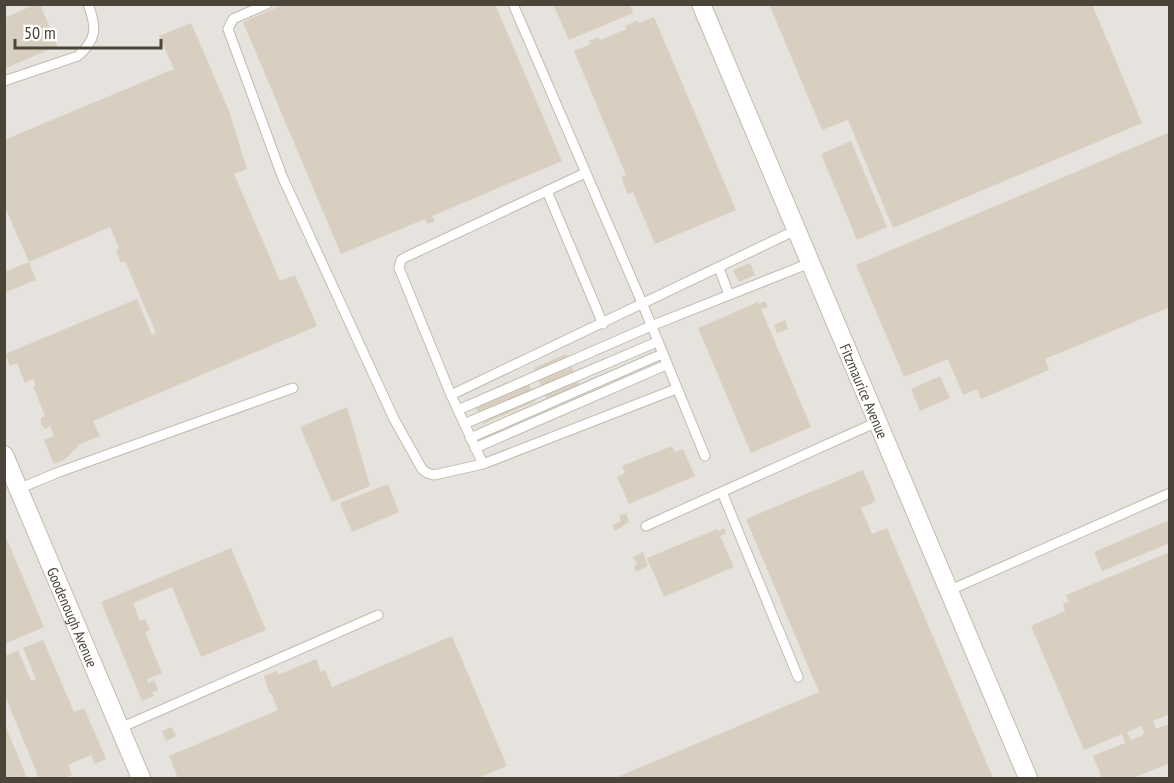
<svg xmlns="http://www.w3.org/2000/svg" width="1174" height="783" viewBox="0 0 1174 783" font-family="'PT Sans Narrow',sans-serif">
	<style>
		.industrial { fill: #e6e2dd }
		.building { fill: #d8cfc1; fill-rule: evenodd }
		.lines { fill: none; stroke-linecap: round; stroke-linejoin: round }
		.service-casing { stroke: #c2bbae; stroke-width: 11 }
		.minor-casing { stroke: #c2bbae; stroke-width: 20 }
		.service { stroke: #fff; stroke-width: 9 }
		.minor { stroke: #fff; stroke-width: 18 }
		.labels { text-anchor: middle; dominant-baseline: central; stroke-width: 4.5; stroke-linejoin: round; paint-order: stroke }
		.street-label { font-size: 15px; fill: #4b4439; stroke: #fff }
	</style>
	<rect width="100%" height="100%" fill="#f6f3ec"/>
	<!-- industrial -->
	<rect class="industrial" x="5" y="5" width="1164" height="773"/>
	<!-- building -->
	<g class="building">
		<path d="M36,4H40L57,46L4,69V18Z"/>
		<path d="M284,4H495L562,161L432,216L435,221L427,224L425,219L341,254L243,22Z"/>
		<path d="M553,4H630L633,13L569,40Z"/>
		<path d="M769,4H1092L1142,123L893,228L848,120L822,130Z"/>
		<path d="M654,17L736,210L655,244L633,192L628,194L621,177L626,175L574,51L591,44L589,41L598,37L600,40L627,29L625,26L638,20L639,23Z"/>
		<path d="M191,23L229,111L247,169L234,174L280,281L295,275L317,326L93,421L100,436L78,445V447L64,460L54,464L44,440L54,436L50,426L45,429L41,424V418L45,416L33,386L36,385L33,379L25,383L17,363L10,366L5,354L137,299L152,335L156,333L125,261L121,263L116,250L119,248L110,227L29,262L4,205V140L174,69L159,36Z"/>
		<path d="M1170,132V307L1045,359L1049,370L981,399L977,389L963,395L948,359L904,377L856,265Z"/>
		<path d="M851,141L887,227L857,240L821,154Z"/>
		<path d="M29,262L36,280L4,293V272Z"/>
		<path d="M750,263L755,275L739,282L733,270Z"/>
		<path d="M765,301L768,307L761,309L811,427L751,453L698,328L758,302L759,304Z"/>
		<path d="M785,320L788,329L777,333L774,325Z"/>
		<path d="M566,354L580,386L547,400L534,368Z"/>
		<path d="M525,375L536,401L483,424L472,398Z"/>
		<path d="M940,376L950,398L920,411L911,389Z"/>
		<path d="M347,407L370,486L332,502L300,427Z"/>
		<path d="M672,446L675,452L683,449L695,476L629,504L617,477L625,473L622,466Z"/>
		<path d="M863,470L876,501L861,508L872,534L887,528L993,778H615L819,692L746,519Z"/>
		<path d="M388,484L399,512L352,532L340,503Z"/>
		<path d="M626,513L629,522L615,531L612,525L621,521L619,516Z"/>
		<path d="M1167,521L1170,526V543L1102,571L1094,552Z"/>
		<path d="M724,528L726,534L720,536L734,567L664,597L647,558L717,529L718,531Z"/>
		<path d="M4,533L44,627L4,644Z"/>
		<path d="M231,548L266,630L201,657L172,587L133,603L140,621L145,619L150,630L145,632L162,673L147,679L148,683L154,680L158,690L152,692L154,696L142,701L101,602Z"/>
		<path d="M643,552L648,566L636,572L634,566L637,564L633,557Z"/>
		<path d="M1170,552V714L1153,721L1156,729L1170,724V763L1133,778H1102L1093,756L1125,743L1122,734L1084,750L1031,626L1065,611L1063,604L1069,602L1066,595ZM1141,726L1145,734L1131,740L1127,732Z"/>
		<path d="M452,636L507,766L478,778H178L169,756L278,710L271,693H269L264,676L277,671L278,675L316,659L321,672L325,670L332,687Z"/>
		<path d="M43,640L74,712L84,708L106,759L95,764L91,755L68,765L72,775L65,778H39L5,696V656L18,650L31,681L36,679L23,648Z"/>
		<path d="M4,725H5L27,778H4Z"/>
		<path d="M172,727L176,736L166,741L162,731Z"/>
	</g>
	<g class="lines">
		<!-- service casing -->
		<g class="service-casing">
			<g id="service">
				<path d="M267,4L233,19L228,29L282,176L394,419L422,469L427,473L434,475L483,464L676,389"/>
				<path d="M513,4L643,305L705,456"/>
				<path d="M4,81L78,56C97,39 97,28 88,4"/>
				<path d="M547,191L603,324"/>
				<path d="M719,268L729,295"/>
				<path d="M451,395L796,230"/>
				<path d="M458,410L651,326L810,263"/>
				<path d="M464,424L657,342"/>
				<path d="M470,438L662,354"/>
				<path d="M475,448L666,365"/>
				<path d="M483,464L451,395L399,268L401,260L406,257L585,173"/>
				<path d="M18,489L59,472L293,388"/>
				<path d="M722,492L798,677"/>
				<path d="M646,526L877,422"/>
				<path d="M948,591L1170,493"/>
				<path d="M120,728L378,615"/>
			</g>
		</g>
		<!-- minor casing -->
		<g class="minor-casing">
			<g id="minor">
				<path id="s1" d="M701,4L1028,778"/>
				<path id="s2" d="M4,455L141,778"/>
			</g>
		</g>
		<!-- service -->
		<use href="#service" class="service"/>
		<!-- minor -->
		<use href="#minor" class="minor"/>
	</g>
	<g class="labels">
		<!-- street labels -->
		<g class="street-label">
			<text stroke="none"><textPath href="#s1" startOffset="420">Fitzmaurice Avenue</textPath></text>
			<text stroke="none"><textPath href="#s2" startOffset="176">Goodenough Avenue</textPath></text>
		</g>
	</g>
	<!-- border -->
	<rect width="1174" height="783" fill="none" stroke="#4b4439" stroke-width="12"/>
	<!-- scale -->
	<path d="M15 39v9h146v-9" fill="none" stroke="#4b4439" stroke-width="3"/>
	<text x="24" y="39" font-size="18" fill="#4b4439" stroke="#ffffff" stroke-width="4.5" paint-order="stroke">50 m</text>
</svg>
